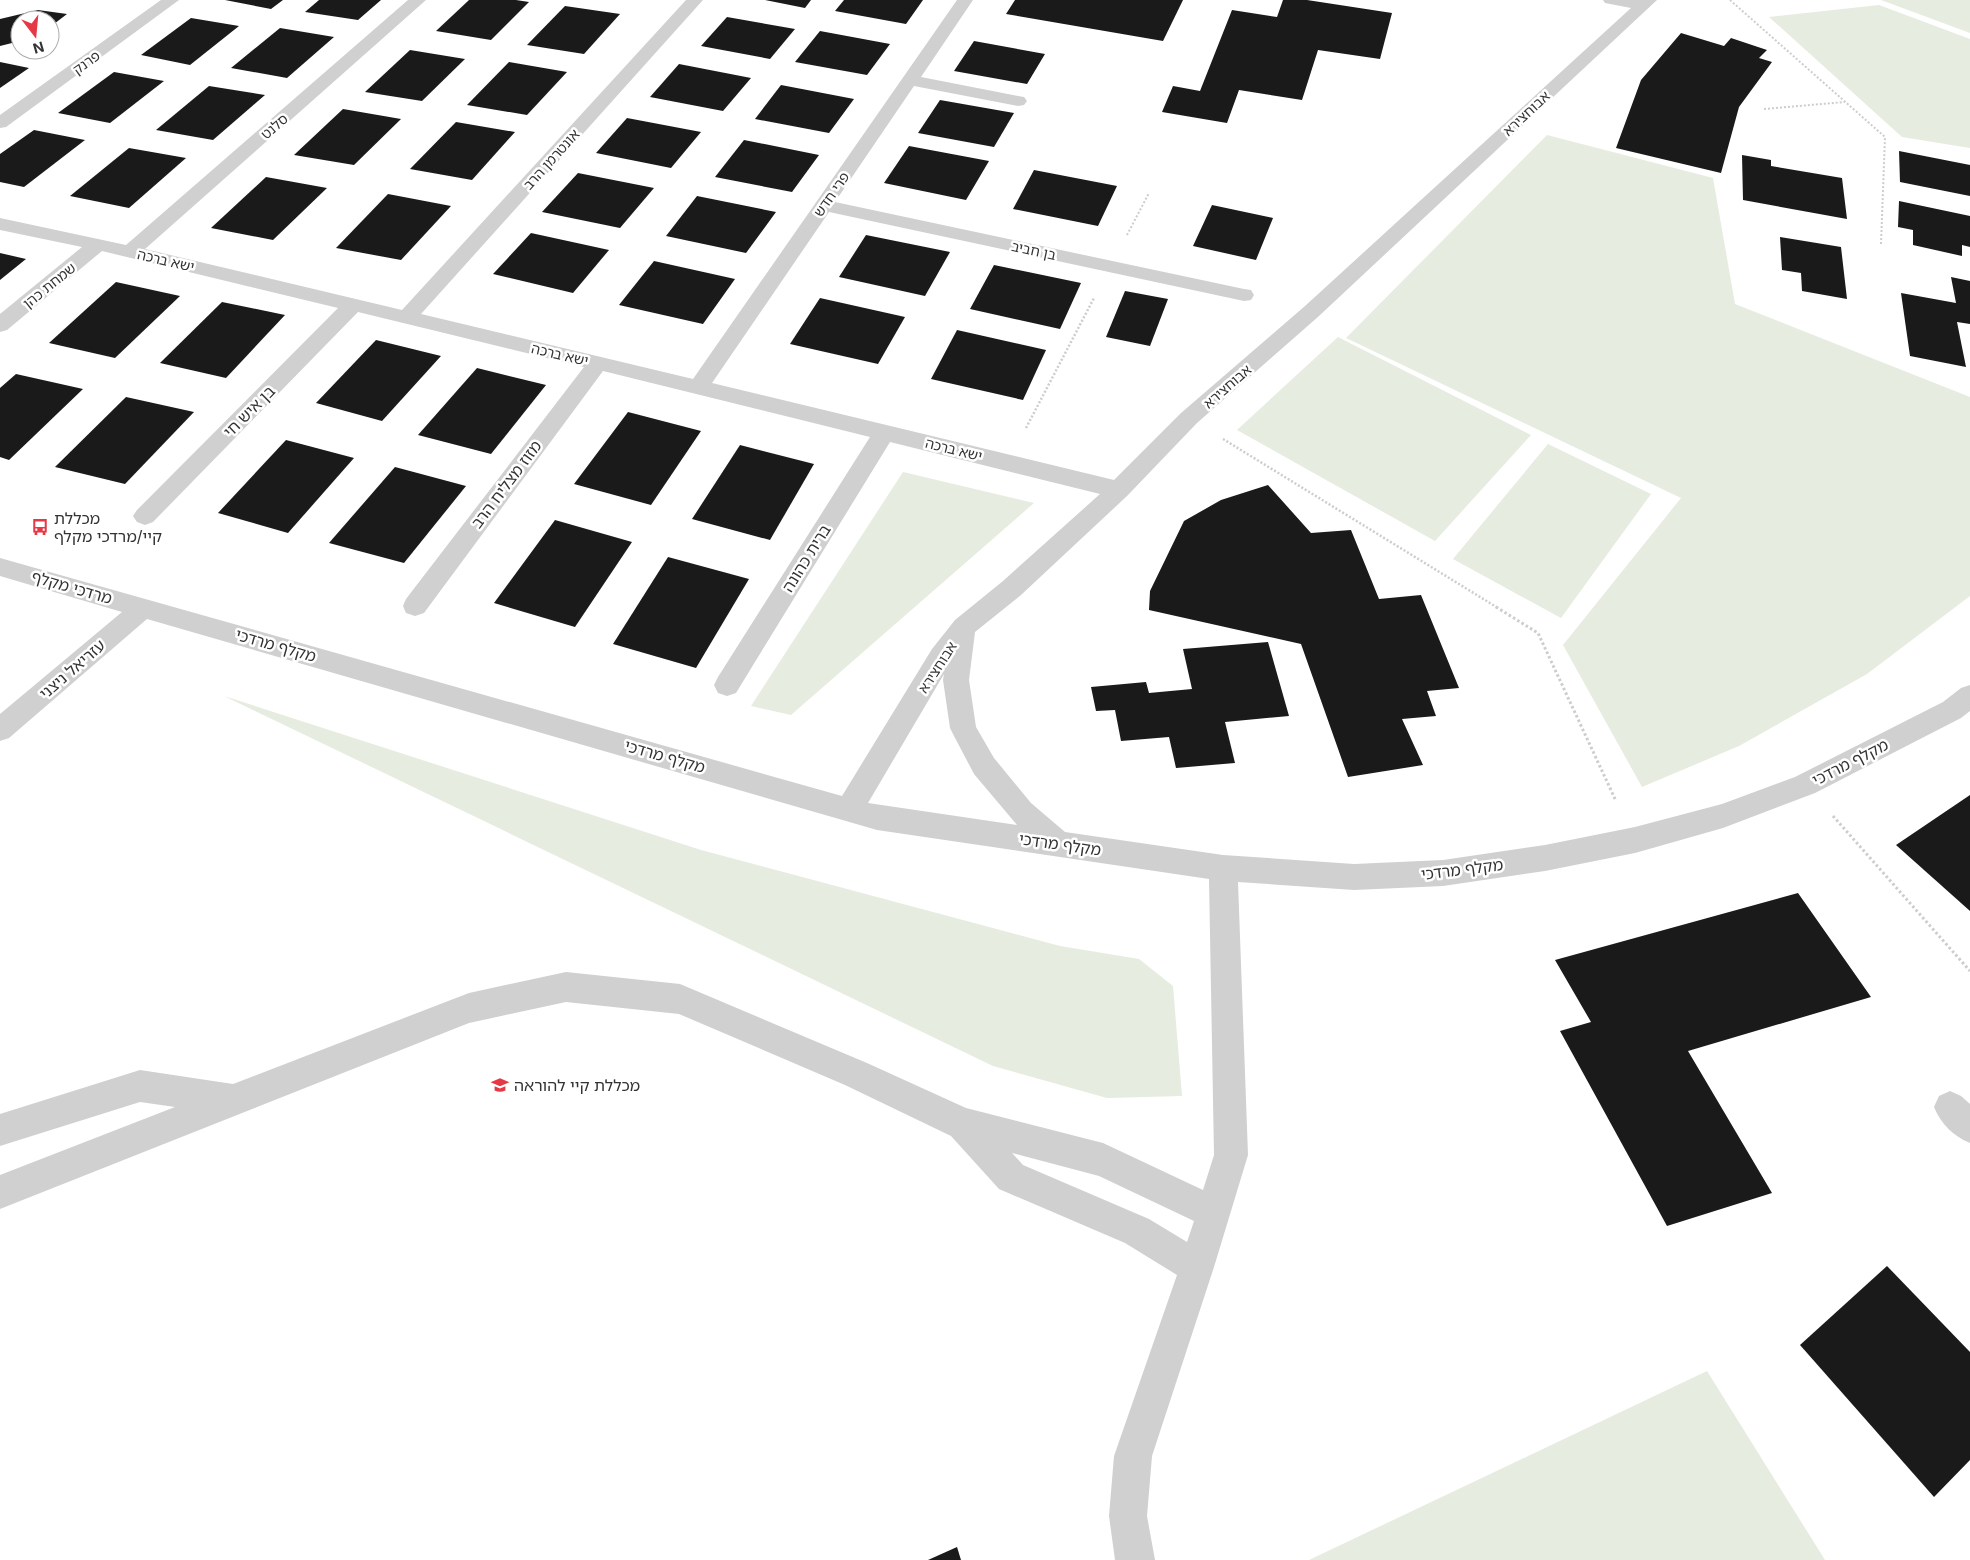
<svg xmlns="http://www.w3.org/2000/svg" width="1970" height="1560" viewBox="0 0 1970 1560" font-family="Inter,'Noto Sans Hebrew',sans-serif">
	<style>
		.green { fill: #e6ecdf }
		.building { fill: #1a1a1a }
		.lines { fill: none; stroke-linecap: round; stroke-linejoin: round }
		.path-far2 { stroke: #cdcdcd; stroke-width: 2; stroke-dasharray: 2 2; stroke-linecap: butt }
		.path-far1 { stroke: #cdcdcd; stroke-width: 2.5; stroke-dasharray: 2 2; stroke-linecap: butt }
		.path { stroke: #cdcdcd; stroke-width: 3; stroke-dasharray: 2.5 2.5; stroke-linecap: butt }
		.minor { fill: #d0d0d0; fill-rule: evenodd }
		.labels { text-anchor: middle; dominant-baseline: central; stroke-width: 5; stroke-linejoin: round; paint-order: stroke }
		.far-street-label { font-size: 14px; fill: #333; stroke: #fff }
		.street-label { font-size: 16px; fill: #333; stroke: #fff }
		.poi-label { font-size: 16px; fill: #333; stroke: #fff; text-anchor: start }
	</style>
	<rect width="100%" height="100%" fill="#fff"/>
	<!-- green -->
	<g class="green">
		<path d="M1881,0H1970V33Z"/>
		<path d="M1879,5L1970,39V148L1902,137L1769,17Z"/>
		<path d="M1547,135L1713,178L1735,304L1970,397V596L1867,674L1739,746L1642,787L1563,645L1681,498L1346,338Z"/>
		<path d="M1338,337L1531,435L1435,541L1237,430Z"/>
		<path d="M1548,444L1651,494L1561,618L1453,559Z"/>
		<path d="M903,472L1034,503L791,715L751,706Z"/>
		<path d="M224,696L701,850L1060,946L1139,959L1173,986L1182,1096L1107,1098L993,1066Z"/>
		<path d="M1707,1371L1825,1560H1309Z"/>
	</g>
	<!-- building -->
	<g class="building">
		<path d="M225,0H283L271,9Z"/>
		<path d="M319,0H381L358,20L305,12Z"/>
		<path d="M469,0H516L529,2L491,40L436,31Z"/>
		<path d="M765,0H811L805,8Z"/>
		<path d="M844,0H923L906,24L835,11Z"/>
		<path d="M1015,0H1183L1163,41L1006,14Z"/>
		<path d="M1283,0H1307L1392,13L1380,59L1318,50L1302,100L1239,90L1227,123L1162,112L1173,86L1200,91L1232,10L1277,17Z"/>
		<path d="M565,6L620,14L584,54L527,45Z"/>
		<path d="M38,10L67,14L50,27V20H20V41L0,46V19Z"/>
		<path d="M727,17L795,29L770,59L701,46Z"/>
		<path d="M191,18L239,26L190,65L141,55Z"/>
		<path d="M280,28L334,37L287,78L231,68Z"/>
		<path d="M820,31L890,44L867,75L795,62Z"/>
		<path d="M1681,33L1724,46L1731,38L1767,50L1759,58L1772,62L1739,107L1721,173L1616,148L1641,80Z"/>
		<path d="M974,41L1045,54L1027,84L954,71Z"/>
		<path d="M410,50L465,59L422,101L365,92Z"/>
		<path d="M0,62L29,68L0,88Z"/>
		<path d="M509,62L567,72L527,115L467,105Z"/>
		<path d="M679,64L751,78L723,111L650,97Z"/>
		<path d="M114,72L164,81L110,123L58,113Z"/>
		<path d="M781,85L854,99L829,133L755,119Z"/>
		<path d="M209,86L265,95L213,140L156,130Z"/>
		<path d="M940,100L1014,113L994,147L918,133Z"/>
		<path d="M343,109L401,119L354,165L294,155Z"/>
		<path d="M627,118L701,132L671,168L596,153Z"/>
		<path d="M456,122L515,132L472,180L410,169Z"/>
		<path d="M34,130L85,140L24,187L0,182V154Z"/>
		<path d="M744,140L819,155L792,192L715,177Z"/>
		<path d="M909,146L989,161L966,200L884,183Z"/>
		<path d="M129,148L186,158L129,208L70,196Z"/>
		<path d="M1899,151L1970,165V196L1900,182Z"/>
		<path d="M1742,155L1771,160V166L1842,178L1847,219L1743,200Z"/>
		<path d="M1034,170L1117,186L1098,226L1013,209Z"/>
		<path d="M578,173L654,188L620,228L542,212Z"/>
		<path d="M266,177L327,188L273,240L211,228Z"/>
		<path d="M388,194L451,206L401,260L336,248Z"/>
		<path d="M697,196L776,212L746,253L666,236Z"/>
		<path d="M1899,201L1970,216V247L1962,245V256L1913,245V230L1898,227Z"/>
		<path d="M1212,205L1273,218L1256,260L1193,246Z"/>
		<path d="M531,233L609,250L573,293L493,274Z"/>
		<path d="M866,235L950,252L925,296L839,277Z"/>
		<path d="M1780,237L1841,247L1847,299L1802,291L1801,273L1782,270Z"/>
		<path d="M0,253L26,259L0,280Z"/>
		<path d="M654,261L735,279L703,324L619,305Z"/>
		<path d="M994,265L1081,283L1060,329L970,309Z"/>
		<path d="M1951,277L1970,281V324L1957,322L1966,367L1910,356L1901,293L1956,303Z"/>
		<path d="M116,282L180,296L115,358L49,343Z"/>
		<path d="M1125,291L1168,299L1150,346L1106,337Z"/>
		<path d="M820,298L905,317L878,364L790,344Z"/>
		<path d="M222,302L285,315L226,378L160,363Z"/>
		<path d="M957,330L1046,350L1023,400L931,379Z"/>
		<path d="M376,340L441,356L382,421L316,403Z"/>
		<path d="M477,368L546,385L491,454L418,435Z"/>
		<path d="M16,374L83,389L9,460L0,457V388Z"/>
		<path d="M126,397L194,412L125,484L55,467Z"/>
		<path d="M628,412L701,431L651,505L574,484Z"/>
		<path d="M286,440L354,458L288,533L218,513Z"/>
		<path d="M740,445L814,464L770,540L692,519Z"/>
		<path d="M395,467L466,486L404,563L329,543Z"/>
		<path d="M1268,485L1311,533L1351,530L1379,599L1421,595L1459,688L1427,691L1436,716L1402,719L1423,765L1348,777L1301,644L1149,610L1150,591L1184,521L1221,500Z"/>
		<path d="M555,520L632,542L575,627L494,603Z"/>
		<path d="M668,557L749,579L696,668L613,644Z"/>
		<path d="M1268,642L1289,716L1225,722L1235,763L1176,768L1169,737L1121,741L1115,710L1096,711L1091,687L1146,682L1149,693L1192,689L1183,649Z"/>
		<path d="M1970,795V911L1896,845Z"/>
		<path d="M1798,893L1871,997L1688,1051L1772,1193L1667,1226L1560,1031L1591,1022L1555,960Z"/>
		<path d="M1887,1266L1970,1352V1460L1934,1497L1800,1345Z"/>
		<path d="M957,1547L961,1560H928Z"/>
	</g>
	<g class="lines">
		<!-- path-far2 -->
		<g class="path-far2">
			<path d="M1730,0L1885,137L1881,244"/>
			<path d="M1764,109L1845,102"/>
			<path d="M1127,235L1149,193"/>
		</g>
		<!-- path-far1 -->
		<g class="path-far1">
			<path d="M1026,428L1094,298"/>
			<path d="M1223,439L1498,608"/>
		</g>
		<!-- path -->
		<g class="path">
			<path d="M1496,607L1538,633L1616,801"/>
			<path d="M1833,816L1970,971"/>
		</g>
		<!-- minor -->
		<g class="minor">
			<path d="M161,0H179L6,127L0,128V115Z"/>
			<path d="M408,0H426L145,249L402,310L686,0H703L421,314L693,379L957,0H973L921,77L1018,96L1024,97L1027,101L1024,105L1018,106L914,86L835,202L1244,289L1251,290L1254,295L1251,300L1244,301L829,212L712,383L1114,480L1181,413L1305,306L1631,8L1605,3L1603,0H1657L1319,316L1197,423L1127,496L1021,595L975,632L969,680L976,727L994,758L1031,803L1065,832L1223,855L1354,864L1443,860L1545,845L1635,827L1722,804L1795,777L1943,702L1961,688L1970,685V711L1961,718L1815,793L1723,828L1635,853L1545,871L1443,886L1354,890L1238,882L1248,1155L1214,1267L1152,1456L1147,1516L1155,1560H1115L1109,1516L1114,1456L1177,1275L1125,1243L999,1189L951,1136L845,1085L679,1014L566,1002L469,1023L0,1209V1175L175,1107L140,1102L0,1146V1114L140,1070L233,1084L469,993L566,972L680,984L867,1063L966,1108L1103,1143L1203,1190L1214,1155L1209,879L877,830L147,619L9,738L0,741V714L122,612L0,576V558L842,796L932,649L955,620L1003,581L1100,494L890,442L736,693L727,696L718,693L714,685L718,677L870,437L603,371L424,613L415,616L406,613L403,606L406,599L584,367L358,312L153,522L145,525L137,522L133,516L137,510L338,308L102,251L7,330L0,332V314L82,247L0,230V218L126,245ZM944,674L943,680L950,728L954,736L974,774L1017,825L868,803ZM1012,1153L1099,1176L1194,1221L1187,1242L1149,1219L1023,1165Z"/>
			<path d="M1950,1091L1961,1096L1970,1104V1143C1953,1136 1941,1124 1934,1107L1939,1096Z"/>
		</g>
	</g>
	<!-- icons -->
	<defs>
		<g id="bus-bare" transform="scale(1.35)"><path d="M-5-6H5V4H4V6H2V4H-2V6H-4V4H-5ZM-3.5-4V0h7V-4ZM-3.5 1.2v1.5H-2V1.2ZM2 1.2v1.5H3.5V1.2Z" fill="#e63946" stroke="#fff" stroke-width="2.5" paint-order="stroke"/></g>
		<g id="university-bare" transform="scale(1.35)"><path d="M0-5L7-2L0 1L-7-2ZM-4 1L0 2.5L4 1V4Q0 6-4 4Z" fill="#e63946" stroke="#fff" stroke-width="2.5" paint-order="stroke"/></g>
	</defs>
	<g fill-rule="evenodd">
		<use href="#bus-bare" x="40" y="527"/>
		<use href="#university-bare" x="500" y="1085"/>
	</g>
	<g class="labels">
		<!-- far-street labels -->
		<g class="far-street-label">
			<text transform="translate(86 62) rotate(-36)">פרנק</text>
			<text transform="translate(1526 113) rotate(-43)">אבוחצירא</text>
			<text transform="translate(274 126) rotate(-41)">סלנט</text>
			<text transform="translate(551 159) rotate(-48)">אונטרמן הרב</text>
			<text transform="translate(831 194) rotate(-55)">פרי חדש</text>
			<text transform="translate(1034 250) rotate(12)">בן חביב</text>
			<text transform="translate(166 260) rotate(13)">ישא ברכה</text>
			<text transform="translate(49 285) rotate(-39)">שמחת כהן</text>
			<text transform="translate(560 354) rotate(13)">ישא ברכה</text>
			<text transform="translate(1227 386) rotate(-41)">אבוחצירא</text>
			<text transform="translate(954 449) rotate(14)">ישא ברכה</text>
			<text transform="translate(937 667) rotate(-57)">אבוחצירא</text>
		</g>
		<!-- street labels -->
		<g class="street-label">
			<text transform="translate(249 411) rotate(-45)">בן איש חי</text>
			<text transform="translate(506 484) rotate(-53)">מזוז מצליח הרב</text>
			<text transform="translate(806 558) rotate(-58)">ברית כהונה</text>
			<text transform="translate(72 587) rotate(16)">מרדכי מקלף</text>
			<text transform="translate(276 645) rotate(16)">מקלף מרדכי</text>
			<text transform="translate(72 669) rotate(-41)">עזריאל ניצני</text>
			<text transform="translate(665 756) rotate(16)">מקלף מרדכי</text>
			<text transform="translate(1850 762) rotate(-27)">מקלף מרדכי</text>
			<text transform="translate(1060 844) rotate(8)">מקלף מרדכי</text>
			<text transform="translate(1462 869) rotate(-7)">מקלף מרדכי</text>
		</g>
		<!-- poi labels -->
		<g class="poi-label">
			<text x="54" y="518">מכללת<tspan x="54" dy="18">קיי/מרדכי מקלף</tspan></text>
			<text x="514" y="1085">מכללת קיי להוראה</text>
		</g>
	</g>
	<!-- north arrow -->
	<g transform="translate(35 35) rotate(164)"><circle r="24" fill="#ffffff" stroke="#adadad"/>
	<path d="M0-4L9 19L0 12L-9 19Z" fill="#e63946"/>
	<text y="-8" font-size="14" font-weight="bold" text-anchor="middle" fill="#333333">N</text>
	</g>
</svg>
